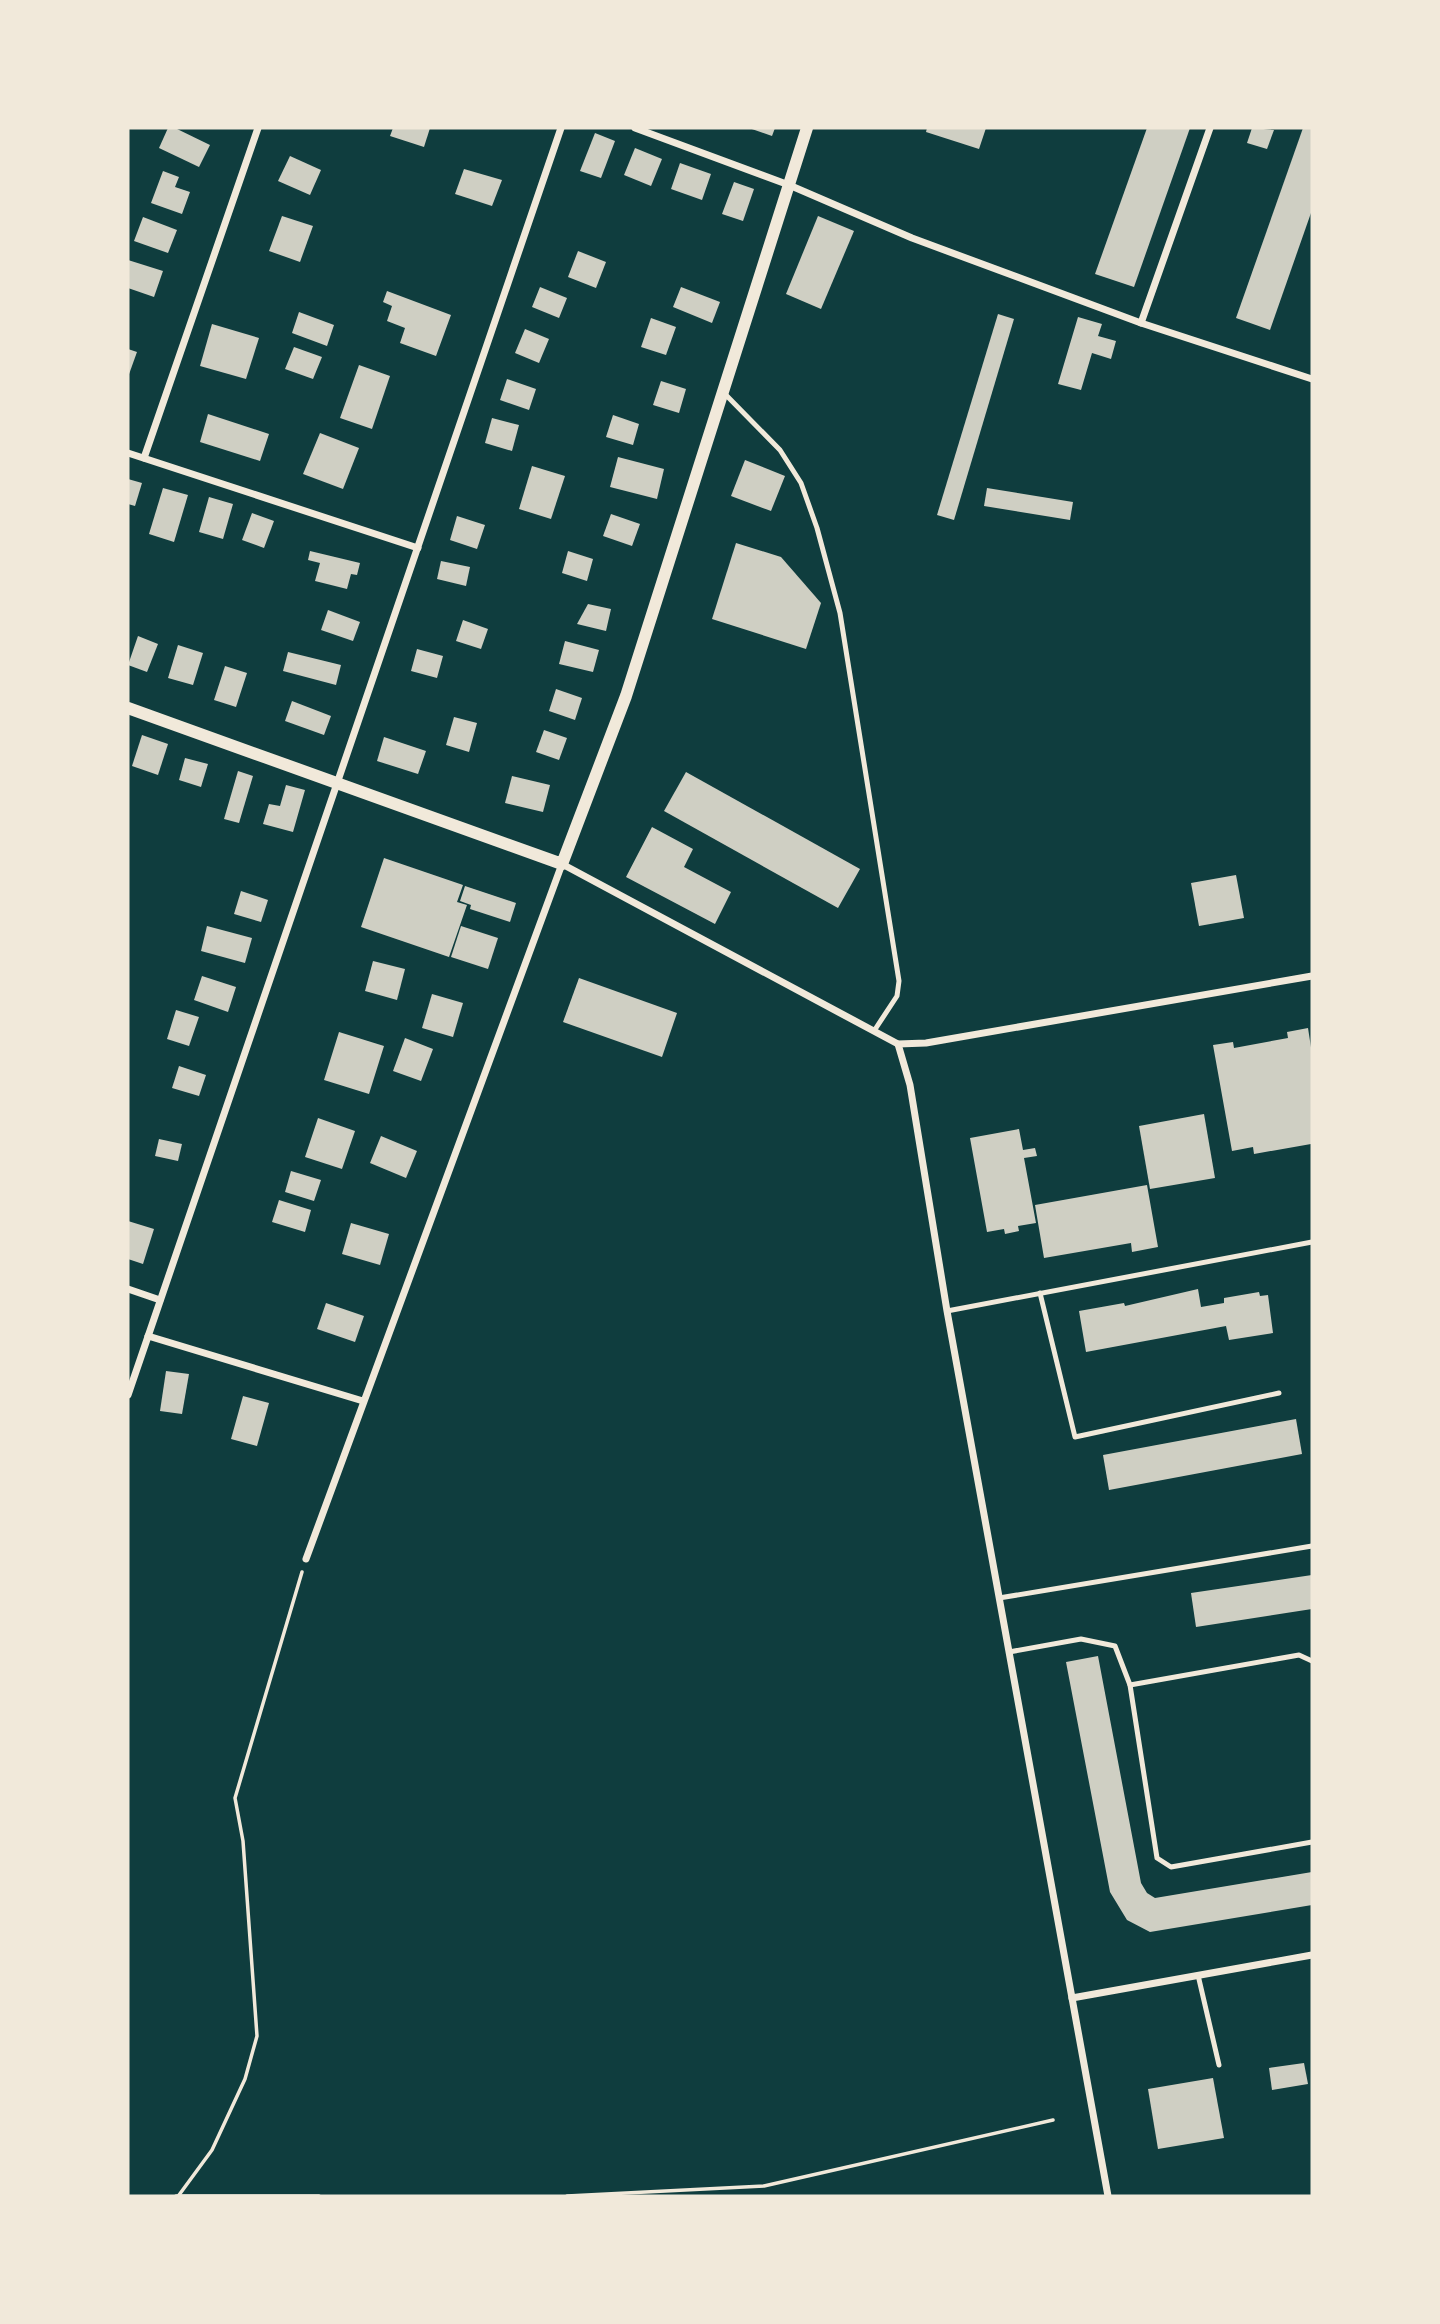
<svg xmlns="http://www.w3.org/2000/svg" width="1440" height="2324" viewBox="0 0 1440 2324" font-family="'Source Sans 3',sans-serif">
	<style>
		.building { fill: #cfcfc3 }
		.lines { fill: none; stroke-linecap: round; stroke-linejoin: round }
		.path { stroke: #f1e9da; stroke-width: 3.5 }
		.service { stroke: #f1e9da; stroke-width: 5 }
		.minor { stroke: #f1e9da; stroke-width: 7 }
		.tertiary { stroke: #f1e9da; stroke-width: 12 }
	</style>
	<rect width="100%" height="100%" fill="#0f3d3e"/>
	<!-- building -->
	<g class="building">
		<path d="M168,128H175L210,145L199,167L159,148Z"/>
		<path d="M393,128H430L424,147L390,136Z"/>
		<path d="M749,128H775L772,136Z"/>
		<path d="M927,128H986L979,149L926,132Z"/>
		<path d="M1147,128H1190L1134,287L1095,274Z"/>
		<path d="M1252,128L1274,130L1267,149L1247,143Z"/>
		<path d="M1303,128H1312V210L1270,330L1236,318Z"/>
		<path d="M595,133L615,141L601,178L580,171Z"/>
		<path d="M635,148L662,159L651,186L624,175Z"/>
		<path d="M290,156L321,170L310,195L278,181Z"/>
		<path d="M680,163L711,174L702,200L671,189Z"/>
		<path d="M464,169L502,180L492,206L455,194Z"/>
		<path d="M163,171L179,177L175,187L190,192L182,214L151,203Z"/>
		<path d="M734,182L754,189L743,221L722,214Z"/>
		<path d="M282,216L313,226L300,262L269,251Z"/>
		<path d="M818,216L854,231L821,309L786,294Z"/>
		<path d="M143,217L177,230L168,253L134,241Z"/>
		<path d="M578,251L606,262L596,288L568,277Z"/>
		<path d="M128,260L163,271L154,297L128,288Z"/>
		<path d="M540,287L567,298L559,318L532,307Z"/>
		<path d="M681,287L720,302L712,323L673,307Z"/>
		<path d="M387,291L451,315L436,356L400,343L405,328L387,321L392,306L383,302Z"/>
		<path d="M299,312L334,325L327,346L292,333Z"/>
		<path d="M998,314L1014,319L954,520L937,515Z"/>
		<path d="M1078,317L1102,324L1098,336L1116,341L1111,359L1092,353L1081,390L1058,384Z"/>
		<path d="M651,318L676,327L666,355L641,347Z"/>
		<path d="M212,324L259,338L246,379L200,366Z"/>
		<path d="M525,329L549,339L539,363L515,353Z"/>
		<path d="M294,347L322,357L313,379L285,369Z"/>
		<path d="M128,349L137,352L128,377Z"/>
		<path d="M359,365L390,376L372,429L340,418Z"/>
		<path d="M507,379L536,389L529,410L500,400Z"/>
		<path d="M661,381L686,389L679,413L653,405Z"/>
		<path d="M208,414L269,434L260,461L200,442Z"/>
		<path d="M613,415L639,424L633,445L606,437Z"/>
		<path d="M492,418L519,425L512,451L485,443Z"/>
		<path d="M320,433L359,448L343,489L303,474Z"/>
		<path d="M618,457L664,469L657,499L610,487Z"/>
		<path d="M745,460L785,476L771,511L731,496Z"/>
		<path d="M532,466L565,476L551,519L519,509Z"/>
		<path d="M128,479L142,483L135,506L128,504Z"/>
		<path d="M163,488L188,495L174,542L149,534Z"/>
		<path d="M987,488L1073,502L1070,520L984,506Z"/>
		<path d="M209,497L233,504L223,539L199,532Z"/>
		<path d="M252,513L274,521L264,548L242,540Z"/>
		<path d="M611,514L640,524L632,546L603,536Z"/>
		<path d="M457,516L485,525L477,549L450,540Z"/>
		<path d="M736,543L781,557L821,603L806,649L712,619Z"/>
		<path d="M310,551L360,563L357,575L351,574L347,589L315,581L320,563L308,560Z"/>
		<path d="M568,551L593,559L587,581L562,573Z"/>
		<path d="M441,561L470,567L466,586L437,579Z"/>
		<path d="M588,604L611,609L606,631L577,624Z"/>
		<path d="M328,610L360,622L353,641L321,630Z"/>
		<path d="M463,620L488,629L481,649L456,641Z"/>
		<path d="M138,636L158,644L147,672L128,665Z"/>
		<path d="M565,641L599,650L593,672L559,664Z"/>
		<path d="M178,645L203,653L193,685L168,678Z"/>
		<path d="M417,649L443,656L437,678L411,671Z"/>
		<path d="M288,652L341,665L336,685L283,671Z"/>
		<path d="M225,666L247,673L236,707L214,700Z"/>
		<path d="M556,689L582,698L575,720L549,711Z"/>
		<path d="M292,701L331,716L324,735L285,721Z"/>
		<path d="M454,717L477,723L469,752L446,745Z"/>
		<path d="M544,730L567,738L559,760L536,752Z"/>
		<path d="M142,735L168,744L158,775L132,766Z"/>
		<path d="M384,737L426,751L418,774L377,761Z"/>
		<path d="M185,758L208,764L201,787L179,780Z"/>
		<path d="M238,771L253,776L239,823L224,819Z"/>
		<path d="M686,772L860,869L838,908L664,811Z"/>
		<path d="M512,776L550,785L543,812L505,803Z"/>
		<path d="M286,785L305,790L293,832L263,824L269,804L280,806Z"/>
		<path d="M652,827L693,849L684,867L731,892L715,924L626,877Z"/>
		<path d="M384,858L463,885L457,902L467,905L449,957L361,927Z"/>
		<path d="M1236,875L1244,918L1199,926L1191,883Z"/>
		<path d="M465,886L516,903L510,922L470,909L471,905L460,901Z"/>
		<path d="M241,891L268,900L261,922L234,914Z"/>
		<path d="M207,926L252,938L245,963L201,951Z"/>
		<path d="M461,926L498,938L488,969L451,957Z"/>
		<path d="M373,961L405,969L397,1000L365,991Z"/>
		<path d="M202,976L236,987L228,1012L194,1000Z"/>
		<path d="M579,978L677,1013L662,1057L563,1022Z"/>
		<path d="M432,994L463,1003L453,1037L422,1028Z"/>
		<path d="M176,1010L199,1017L189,1046L167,1039Z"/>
		<path d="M1308,1028L1312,1054L1311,1144L1254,1154L1253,1147L1232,1151L1213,1045L1233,1042L1234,1048L1288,1038L1287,1032Z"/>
		<path d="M339,1032L384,1046L369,1094L324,1080Z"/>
		<path d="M405,1038L433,1049L421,1081L393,1071Z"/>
		<path d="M179,1066L206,1075L199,1096L172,1088Z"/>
		<path d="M1204,1114L1215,1178L1150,1189L1139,1126Z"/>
		<path d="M318,1118L355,1131L342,1169L305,1157Z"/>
		<path d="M1019,1129L1023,1150L1035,1148L1037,1156L1024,1158L1036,1223L1018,1226L1019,1231L1005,1234L1004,1229L987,1232L970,1138Z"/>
		<path d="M381,1136L417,1151L406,1178L370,1163Z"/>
		<path d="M159,1139L182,1144L178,1161L155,1156Z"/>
		<path d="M291,1171L321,1180L314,1201L285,1192Z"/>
		<path d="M1147,1185L1158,1247L1132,1252L1131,1243L1044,1258L1035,1205Z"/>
		<path d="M279,1200L311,1210L305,1232L272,1222Z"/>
		<path d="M128,1221L154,1229L143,1264L128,1259Z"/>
		<path d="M351,1223L389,1234L380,1265L342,1254Z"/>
		<path d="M1198,1289L1201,1307L1224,1303V1298L1259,1292L1260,1296L1268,1295L1273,1333L1229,1340L1226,1326L1086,1352L1079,1311L1124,1303L1125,1306Z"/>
		<path d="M326,1303L364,1316L355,1342L317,1329Z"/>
		<path d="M166,1371L189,1374L182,1414L160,1411Z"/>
		<path d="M243,1396L269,1403L257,1446L231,1439Z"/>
		<path d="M1296,1419L1302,1454L1109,1490L1103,1455Z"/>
		<path d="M1312,1575V1609L1196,1627L1191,1593Z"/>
		<path d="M1098,1656L1141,1883L1147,1893L1155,1898L1312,1872V1905L1150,1932L1127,1920L1110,1892L1066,1662Z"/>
		<path d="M1304,2063L1308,2084L1272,2090L1269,2068Z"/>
		<path d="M1213,2078L1224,2138L1158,2149L1148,2089Z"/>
	</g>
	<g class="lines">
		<!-- path -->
		<g class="path">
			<path d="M179,2195L212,2150L245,2079L257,2036L243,1841L235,1798L302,1572"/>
			<path d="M176,2196H319"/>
			<path d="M567,2196L764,2186L1053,2120"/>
		</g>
		<!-- service -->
		<g class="service">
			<path d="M723,392L780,450L801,483L817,528L840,613L899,981L897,996L874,1031"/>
			<path d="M1040,1293L1075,1437L1279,1393"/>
			<path d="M947,1311L1312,1242"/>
			<path d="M999,1598L1312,1546"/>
			<path d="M1009,1652L1081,1639L1115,1646L1130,1685L1157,1858L1171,1867L1312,1842"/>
			<path d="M1130,1685L1299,1655L1312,1661"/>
			<path d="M1198,1975L1219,2065"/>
		</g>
		<!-- minor -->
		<g class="minor">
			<path d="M635,128L789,185L912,238L1141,323L1312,379"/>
			<path d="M1141,323L1210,128"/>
			<path d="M128,453L418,548"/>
			<path d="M144,458L258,128"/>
			<path d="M898,1044L910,1085L947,1311L1072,1998L1312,1955"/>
			<path d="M128,1289L160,1300"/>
			<path d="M148,1336L363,1401"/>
			<path d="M128,1395L561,128"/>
			<path d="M306,1559L562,864L898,1044L926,1043L1312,976"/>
			<path d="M1072,1998L1108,2196"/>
		</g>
		<!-- tertiary -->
		<path class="tertiary" d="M128,708L562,864L626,696L807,128"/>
	</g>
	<!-- border -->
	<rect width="1440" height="2324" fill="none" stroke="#f1e9da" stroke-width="259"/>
</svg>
